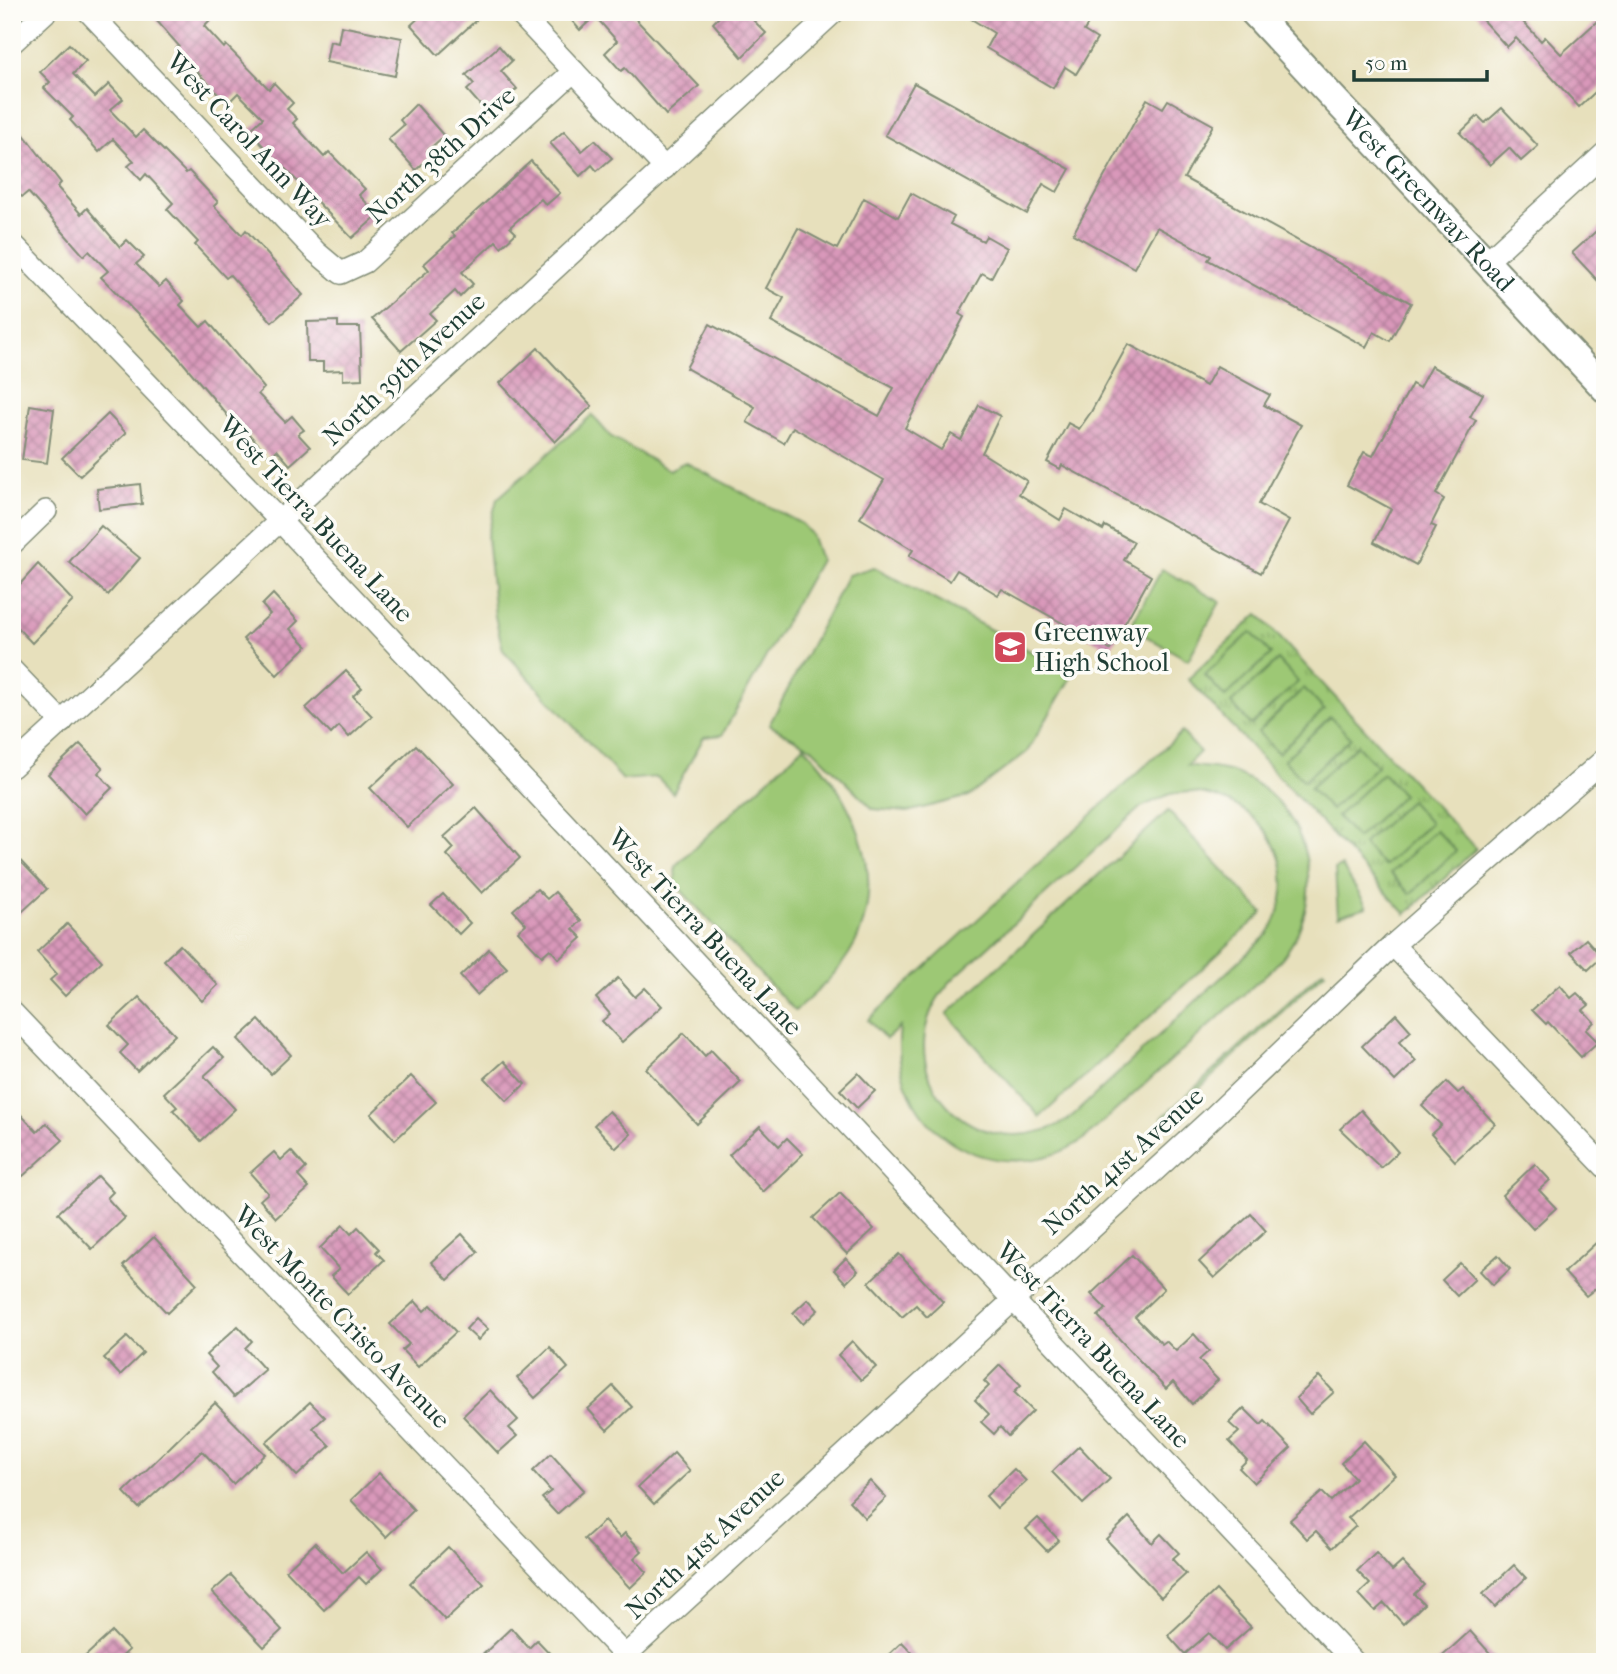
<svg xmlns="http://www.w3.org/2000/svg" width="1617" height="1674" viewBox="0 0 1617 1674" font-family="'IM FELL French Canon',serif">
	<style>
		.grass { fill: url(#grass-tufts); stroke: #5e8254; stroke-width: 2 }
		.pitch { fill: #9dc874; stroke: #5e8254; stroke-width: 2; fill-rule: evenodd }
		.building { fill: url(#building-cross-hatch) }
		.lines { fill: none; stroke-linecap: round; stroke-linejoin: round }
		.minor-casing { stroke: #838e78; stroke-width: 24 }
		.major-casing { stroke: #838e78; stroke-width: 30 }
		.minor { stroke: #fff; stroke-width: 21 }
		.major { stroke: #fff; stroke-width: 26 }
		.labels { text-anchor: middle; dominant-baseline: central; stroke-width: 7; stroke-linejoin: round; paint-order: stroke }
		.street-label { font-size: 26px; fill: #1f3d34; stroke: #fdfcf7 }
		.poi-label { font-size: 26px; fill: #1f3d34; stroke: #fdfcf7; text-anchor: start }
	</style>
	<defs>
		<pattern id="grass-tufts" width="24" height="20" patternUnits="userSpaceOnUse" patternTransform="scale(1.75)"><rect width="24" height="20" fill="#9dc874"/><path d="M3 7l-1-3M5 7V3M7 7l1-3M15 17l-1-3M17 17v-4M19 17l1-3" fill="none" stroke="#7fa460"/></pattern>
		<pattern id="building-cross-hatch" width="8" height="8" patternUnits="userSpaceOnUse" patternTransform="scale(1.75)"><rect width="8" height="8" fill="#d998ba"/><path d="M0 0l8 8M0 8l8-8" fill="none" stroke="#af7d98"/></pattern>
	</defs>
	<rect width="100%" height="100%" fill="#fdfcf7"/>
	<filter id="ink" filterUnits="userSpaceOnUse"><feTurbulence type="fractalNoise" baseFrequency=".0143" numOctaves="2"/><feDisplacementMap in="SourceGraphic" scale="14" xChannelSelector="R" yChannelSelector="G"/><feConvolveMatrix kernelMatrix="1 2 1 2 8 2 1 2 1" color-interpolation-filters="sRGB"/></filter>
	<filter id="wash" filterUnits="userSpaceOnUse"><feTurbulence type="fractalNoise" baseFrequency=".00686" numOctaves="4" result="noise"/><feDisplacementMap in="SourceGraphic" scale="28" xChannelSelector="R" yChannelSelector="G"/><feGaussianBlur stdDeviation="1.57" result="paint"/><feColorMatrix in="noise" values="0 0 0 0 0 0 0 0 0 0 0 0 0 0 0 0 0 1.4 0 .05"/><feComposite in="paint" operator="in"/></filter>
	<g filter="url(#wash)">
		<rect width="100%" height="100%" fill="#e7e0bc"/>
		<!-- grass -->
		<path class="grass" d="M1258,614L1476,849L1406,914L1188,679Z"/>
		<!-- pitch -->
		<g class="pitch">
			<path d="M592,415L610,436L669,470L685,462L802,524L811,534L820,560L722,735L704,737L673,793L657,777L623,780L503,650L495,616L487,537L497,499Z"/>
			<path d="M874,567L1073,674L1027,752L969,796L907,812L873,809L812,748L769,725L848,575Z"/>
			<path d="M1162,569L1220,602L1188,660L1130,627Z"/>
			<path d="M1251,632L1271,654L1225,697L1205,675Z"/>
			<path d="M1278,660L1298,682L1251,725L1231,703Z"/>
			<path d="M1304,688L1324,710L1278,753L1258,732Z"/>
			<path d="M1330,717L1351,738L1304,781L1284,760Z"/>
			<path d="M1182,732L1200,752L1187,765C1203,768 1220,767 1235,773C1316,805 1332,909 1273,968L1083,1140C996,1196 887,1131 900,1027L886,1039L868,1020ZM1190,792C1264,798 1309,868 1268,934L1068,1120C966,1177 874,1057 955,977L1141,807L1170,794Z"/>
			<path d="M1357,745L1377,766L1331,810L1310,788Z"/>
			<path d="M804,746C850,795 885,865 860,932C848,964 820,990 795,1011L676,885L675,866Z"/>
			<path d="M1383,773L1403,795L1357,838L1337,816Z"/>
			<path d="M1410,801L1430,823L1384,866L1363,844Z"/>
			<path d="M1168,811L1263,913L1040,1117L947,1014Z"/>
			<path d="M1436,830L1456,851L1410,894L1390,873Z"/>
			<path d="M1342,866L1367,907L1338,916L1335,869Z"/>
			<path d="M1323,970L1325,972L1164,1121L1162,1118Z"/>
		</g>
		<g id="blocks">
			<!-- building -->
			<g class="building">
				<path d="M149,12H203L210,20L204,26L224,48L226,45L269,89L274,83L293,103L287,109L297,119L293,123L324,157L329,152L365,189L359,195L378,215L352,238L249,131L263,118L238,93L227,104L176,49L179,46Z"/>
				<path d="M425,12H485L438,55L411,25Z"/>
				<path d="M564,12H629L699,86L666,115L625,68L621,71L605,53L617,41L595,16L580,30Z"/>
				<path d="M724,12H759L752,19L766,33L742,57L713,23Z"/>
				<path d="M960,12H1095L1084,31L1097,39L1076,74L1065,67L1053,88L986,48L994,33Z"/>
				<path d="M1475,12H1514L1541,41L1545,37L1561,54L1605,14V83L1579,107L1516,38L1507,47Z"/>
				<path d="M341,26L402,38L395,76L326,62L330,41L338,43Z"/>
				<path d="M69,44L86,61L73,74L95,97L109,84L123,99L110,110L136,137L143,130L186,173L189,171L218,202L214,206L242,235L246,230L303,295L272,322L230,275L226,278L195,245L198,242L167,209L173,203L146,174L141,180L128,166L134,161L113,139L99,152L70,120L73,117L44,88L50,82L40,72Z"/>
				<path d="M499,46L512,61L501,71L517,89L488,114L467,90L474,84L466,75Z"/>
				<path d="M914,83L1070,169L1057,192L1043,184L1027,214L885,135Z"/>
				<path d="M1147,99L1163,108L1168,100L1213,125L1184,178L1411,303L1390,341L1374,332L1366,347L1208,260L1211,256L1157,227L1134,268L1073,234Z"/>
				<path d="M416,104L444,136L427,151L431,156L416,170L388,139L404,125L400,120Z"/>
				<path d="M1502,108L1538,146L1521,161L1509,148L1490,165L1460,133L1478,116L1485,123Z"/>
				<path d="M12,119L61,183L57,187L81,214L87,208L120,247L127,240L144,257L136,264L159,287L166,281L184,301L180,305L201,327L208,321L264,388L258,394L285,422L292,416L304,430L298,434L310,447L290,465L277,450L270,457L247,432L244,435L174,352L101,277L108,271L89,251L84,256L28,192L22,197L12,187Z"/>
				<path d="M564,131L582,151L595,140L612,158L597,171L592,165L580,176L550,143Z"/>
				<path d="M531,161L560,193L546,205L541,199L510,227L516,233L501,247L496,241L462,272L473,284L460,297L455,291L430,314L436,320L401,351L372,319L429,270L424,264L455,236L452,233Z"/>
				<path d="M911,193L954,217L950,224L983,241L986,236L1007,248L991,278L982,273L959,314L964,317L905,428L941,450L951,434L961,440L979,405L1000,416L982,453L1027,481L1019,494L1060,520L1066,509L1103,530L1105,526L1134,542L1124,560L1151,576L1110,650L1002,589L998,595L957,570L950,581L909,556L913,550L860,518L884,480L793,427L784,443L747,422L755,407L686,368L710,324L879,416L894,388L771,322L784,298L766,288L798,228L837,249L864,198L898,217Z"/>
				<path d="M1605,223V274L1598,281L1572,253Z"/>
				<path d="M338,321V327H360L362,379L343,380V370L323,371V362H308L307,322Z"/>
				<path d="M1128,344L1206,386L1217,366L1270,395L1264,405L1301,425L1259,504L1289,521L1261,573L1062,465L1060,469L1047,462L1068,423L1079,429L1091,412Z"/>
				<path d="M538,348L592,406L555,442L500,383Z"/>
				<path d="M1431,366L1483,394L1470,417L1476,420L1436,494L1444,499L1431,525L1436,527L1416,565L1374,542L1391,509L1347,485L1364,452L1373,456L1412,384L1419,388Z"/>
				<path d="M30,405L54,409L47,463L22,460Z"/>
				<path d="M108,414L126,433L80,476L62,458Z"/>
				<path d="M140,484L142,504L99,509L97,489Z"/>
				<path d="M101,526L140,558L108,595L69,562Z"/>
				<path d="M38,564L73,601L32,643L12,622V593Z"/>
				<path d="M273,594L298,621L290,629L307,646L277,675L243,639L270,614L262,605Z"/>
				<path d="M346,671L362,688L353,696L372,716L349,737L339,726L331,734L306,708Z"/>
				<path d="M80,744L103,768L98,773L112,788L85,814L48,774Z"/>
				<path d="M416,745L453,784L407,827L370,788Z"/>
				<path d="M476,808L520,858L482,893L447,855L454,848L444,837Z"/>
				<path d="M12,852L47,889L12,921Z"/>
				<path d="M537,889L547,899L555,892L581,921L573,929L582,938L559,959L550,949L542,956L518,931L526,924L513,910Z"/>
				<path d="M443,894L470,923L459,934L431,905Z"/>
				<path d="M67,924L102,961L65,996L50,980L57,974L37,952Z"/>
				<path d="M1586,939L1602,957L1588,970L1571,952Z"/>
				<path d="M180,945L218,985L202,1001L164,960Z"/>
				<path d="M489,949L507,968L477,995L460,976Z"/>
				<path d="M618,978L635,997L645,988L662,1006L622,1042L602,1021L610,1014L596,998Z"/>
				<path d="M1560,985L1571,998L1577,993L1589,1005L1583,1010L1594,1022L1586,1030L1598,1042L1581,1057L1548,1022L1546,1024L1532,1010Z"/>
				<path d="M139,997L175,1035L137,1071L120,1053L128,1045L109,1025Z"/>
				<path d="M1396,1014L1411,1031L1399,1042L1416,1061L1395,1081L1362,1046Z"/>
				<path d="M259,1020L291,1055L271,1074L238,1039Z"/>
				<path d="M684,1033L705,1056L711,1050L741,1082L697,1124L646,1069Z"/>
				<path d="M213,1047L224,1058L204,1076L235,1109L201,1141L173,1110L177,1107L164,1093Z"/>
				<path d="M504,1061L525,1084L507,1101L485,1078Z"/>
				<path d="M858,1073L875,1091L857,1108L840,1090Z"/>
				<path d="M411,1076L436,1102L395,1140L371,1114Z"/>
				<path d="M1447,1082L1458,1093L1463,1089L1495,1124L1455,1161L1431,1134L1441,1125L1422,1106Z"/>
				<path d="M12,1105L37,1132L46,1123L63,1140L23,1176L12,1164Z"/>
				<path d="M1361,1110L1398,1152L1381,1168L1340,1129Z"/>
				<path d="M609,1111L631,1134L616,1148L594,1125Z"/>
				<path d="M760,1126L779,1146L787,1138L803,1154L763,1192L729,1155Z"/>
				<path d="M291,1151L306,1168L298,1176L309,1188L276,1218L260,1200L268,1193L250,1173L274,1152L281,1160Z"/>
				<path d="M1535,1164L1550,1180L1539,1190L1556,1208L1533,1229L1502,1195Z"/>
				<path d="M98,1176L113,1192L107,1198L125,1218L92,1249L58,1213Z"/>
				<path d="M840,1193L874,1229L847,1254L813,1218Z"/>
				<path d="M1251,1214L1266,1231L1214,1278L1199,1262Z"/>
				<path d="M343,1225L351,1234L358,1227L379,1249L376,1252L384,1260L348,1294L331,1276L339,1269L320,1248Z"/>
				<path d="M462,1234L478,1252L448,1280L431,1262Z"/>
				<path d="M154,1237L197,1284L167,1313L123,1266Z"/>
				<path d="M1597,1242L1605,1251V1298L1596,1288L1586,1296L1564,1272Z"/>
				<path d="M899,1254L943,1302L927,1317L916,1305L902,1317L869,1282Z"/>
				<path d="M1132,1255L1164,1289L1135,1317L1162,1344L1166,1341L1176,1351L1194,1334L1209,1351L1199,1360L1218,1380L1192,1404L1173,1382L1166,1389L1098,1316L1106,1309L1091,1294Z"/>
				<path d="M1498,1255L1510,1269L1493,1285L1480,1271Z"/>
				<path d="M846,1258L858,1271L846,1283L834,1270Z"/>
				<path d="M1460,1263L1475,1279L1457,1296L1442,1280Z"/>
				<path d="M808,1299L818,1310L803,1324L793,1313Z"/>
				<path d="M415,1301L424,1311L431,1305L456,1332L418,1367L402,1350L409,1344L390,1324Z"/>
				<path d="M476,1318L488,1329L478,1340L466,1329Z"/>
				<path d="M238,1326L252,1341L245,1348L265,1370L234,1397L212,1372L217,1367L206,1355Z"/>
				<path d="M127,1337L143,1353L120,1375L104,1358Z"/>
				<path d="M852,1341L876,1367L861,1380L838,1355Z"/>
				<path d="M550,1347L568,1368L535,1398L517,1378Z"/>
				<path d="M1000,1365L1021,1385L1014,1392L1033,1411L1008,1436L1000,1427L994,1434L981,1422L989,1414L975,1400L989,1386L984,1381Z"/>
				<path d="M1319,1376L1334,1392L1310,1414L1296,1398Z"/>
				<path d="M613,1386L632,1407L607,1430L588,1409Z"/>
				<path d="M490,1390L518,1420L509,1428L517,1436L498,1453L463,1416Z"/>
				<path d="M310,1402L325,1417L313,1428L330,1446L297,1476L266,1442Z"/>
				<path d="M215,1403L265,1454L233,1484L202,1451L139,1508L124,1492Z"/>
				<path d="M1244,1408L1261,1425L1265,1421L1291,1448L1254,1483L1239,1468L1247,1460L1229,1441L1239,1432L1229,1423Z"/>
				<path d="M1364,1441L1395,1475L1348,1518L1356,1526L1332,1548L1316,1531L1307,1539L1290,1520L1322,1492L1331,1501L1355,1478L1341,1463Z"/>
				<path d="M1079,1446L1110,1479L1083,1504L1052,1472Z"/>
				<path d="M674,1453L690,1471L654,1504L638,1487Z"/>
				<path d="M551,1454L584,1490L557,1514L542,1498L551,1491L533,1471Z"/>
				<path d="M1014,1469L1026,1481L997,1508L986,1496Z"/>
				<path d="M379,1473L414,1510L386,1537L351,1500Z"/>
				<path d="M870,1481L886,1498L865,1518L849,1501Z"/>
				<path d="M1129,1517L1152,1543L1161,1534L1179,1553L1172,1559L1186,1574L1161,1597L1106,1539Z"/>
				<path d="M1038,1518L1059,1540L1047,1551L1026,1529Z"/>
				<path d="M604,1521L620,1538L625,1533L642,1551L634,1558L647,1572L630,1588L584,1539Z"/>
				<path d="M315,1543L343,1573L366,1552L382,1569L366,1584L359,1577L324,1610L286,1570Z"/>
				<path d="M448,1547L484,1584L445,1620L410,1583Z"/>
				<path d="M1376,1553L1392,1571L1402,1562L1424,1585L1414,1594L1424,1604L1403,1624L1384,1603L1375,1611L1359,1594L1370,1584L1357,1571Z"/>
				<path d="M1514,1565L1526,1578L1495,1607L1483,1594Z"/>
				<path d="M231,1575L282,1630L264,1647L212,1592Z"/>
				<path d="M1216,1590L1251,1627L1225,1650L1209,1633L1185,1654L1168,1635Z"/>
				<path d="M511,1628L529,1648L537,1640L558,1662H475Z"/>
				<path d="M1470,1631L1498,1662H1436Z"/>
				<path d="M112,1632L129,1650L116,1662H79Z"/>
				<path d="M902,1642L921,1662H881Z"/>
			</g>
		</g>
	</g>
	<g filter="url(#ink)">
		<use href="#blocks" fill-opacity="0" stroke="#838e78" stroke-width="2"/>
		<g class="lines">
			<!-- minor casing -->
			<g class="minor-casing">
				<g id="minor">
					<path d="M89,12L316,252L341,273L365,262L574,71"/>
					<path d="M518,12L665,168"/>
					<path d="M12,43L46,12"/>
					<path d="M12,243L280,521L1354,1662"/>
					<path d="M1485,263L1605,153"/>
					<path d="M12,544L46,511"/>
					<path d="M12,670L62,722"/>
					<path d="M12,767L834,12"/>
					<path d="M1393,945L1605,1167"/>
					<path d="M12,1012L631,1662"/>
					<path d="M618,1662L1209,1121L1393,945L1605,759"/>
				</g>
			</g>
			<!-- major casing -->
			<g class="major-casing">
				<g id="major">
					<path id="s1" d="M1253,12L1605,389"/>
				</g>
			</g>
			<!-- minor -->
			<use href="#minor" class="minor"/>
			<!-- major -->
			<use href="#major" class="major"/>
		</g>
	</g>
	<!-- icons -->
	<defs>
		<g id="school-square" transform="scale(1.75)"><rect x="-9" y="-9" width="18" height="18" rx="4" fill="#d1495b" stroke="#fdfcf7"/><path d="M0-5L7-2L0 1L-7-2ZM-4 1L0 2.5L4 1V4Q0 6-4 4Z" fill="#fff"/></g>
	</defs>
	<g fill-rule="evenodd">
		<use href="#school-square" x="1010" y="647"/>
	</g>
	<g class="labels">
		<!-- street labels -->
		<g class="street-label">
			<text transform="translate(249 140) rotate(47)">West Carol Ann Way</text>
			<text transform="translate(441 155) rotate(-42)">North 38th Drive</text>
			<text stroke="none"><textPath href="#s1" startOffset="257">West Greenway Road</textPath></text>
			<text transform="translate(404 369) rotate(-43)">North 39th Avenue</text>
			<text transform="translate(316 519) rotate(47)">West Tierra Buena Lane</text>
			<text transform="translate(705 932) rotate(47)">West Tierra Buena Lane</text>
			<text transform="translate(1123 1161) rotate(-42)">North 41st Avenue</text>
			<text transform="translate(342 1317) rotate(46)">West Monte Cristo Avenue</text>
			<text transform="translate(1093 1345) rotate(47)">West Tierra Buena Lane</text>
			<text transform="translate(705 1544) rotate(-43)">North 41st Avenue</text>
		</g>
		<!-- poi labels -->
		<g class="poi-label">
			<text x="1034" y="632">Greenway<tspan x="1034" dy="30">High School</tspan></text>
		</g>
	</g>
	<!-- margin -->
	<rect width="1617" height="1674" fill="none" stroke="#fdfcf7" stroke-width="42"/>
	<!-- scale -->
	<path d="M1354 70v10h133v-10" fill="none" stroke="#1f3d34" stroke-width="3.5"/>
	<text x="1365" y="70" font-size="21" fill="#1f3d34" stroke="#fdfcf7" stroke-width="5" paint-order="stroke">50 m</text>
</svg>
